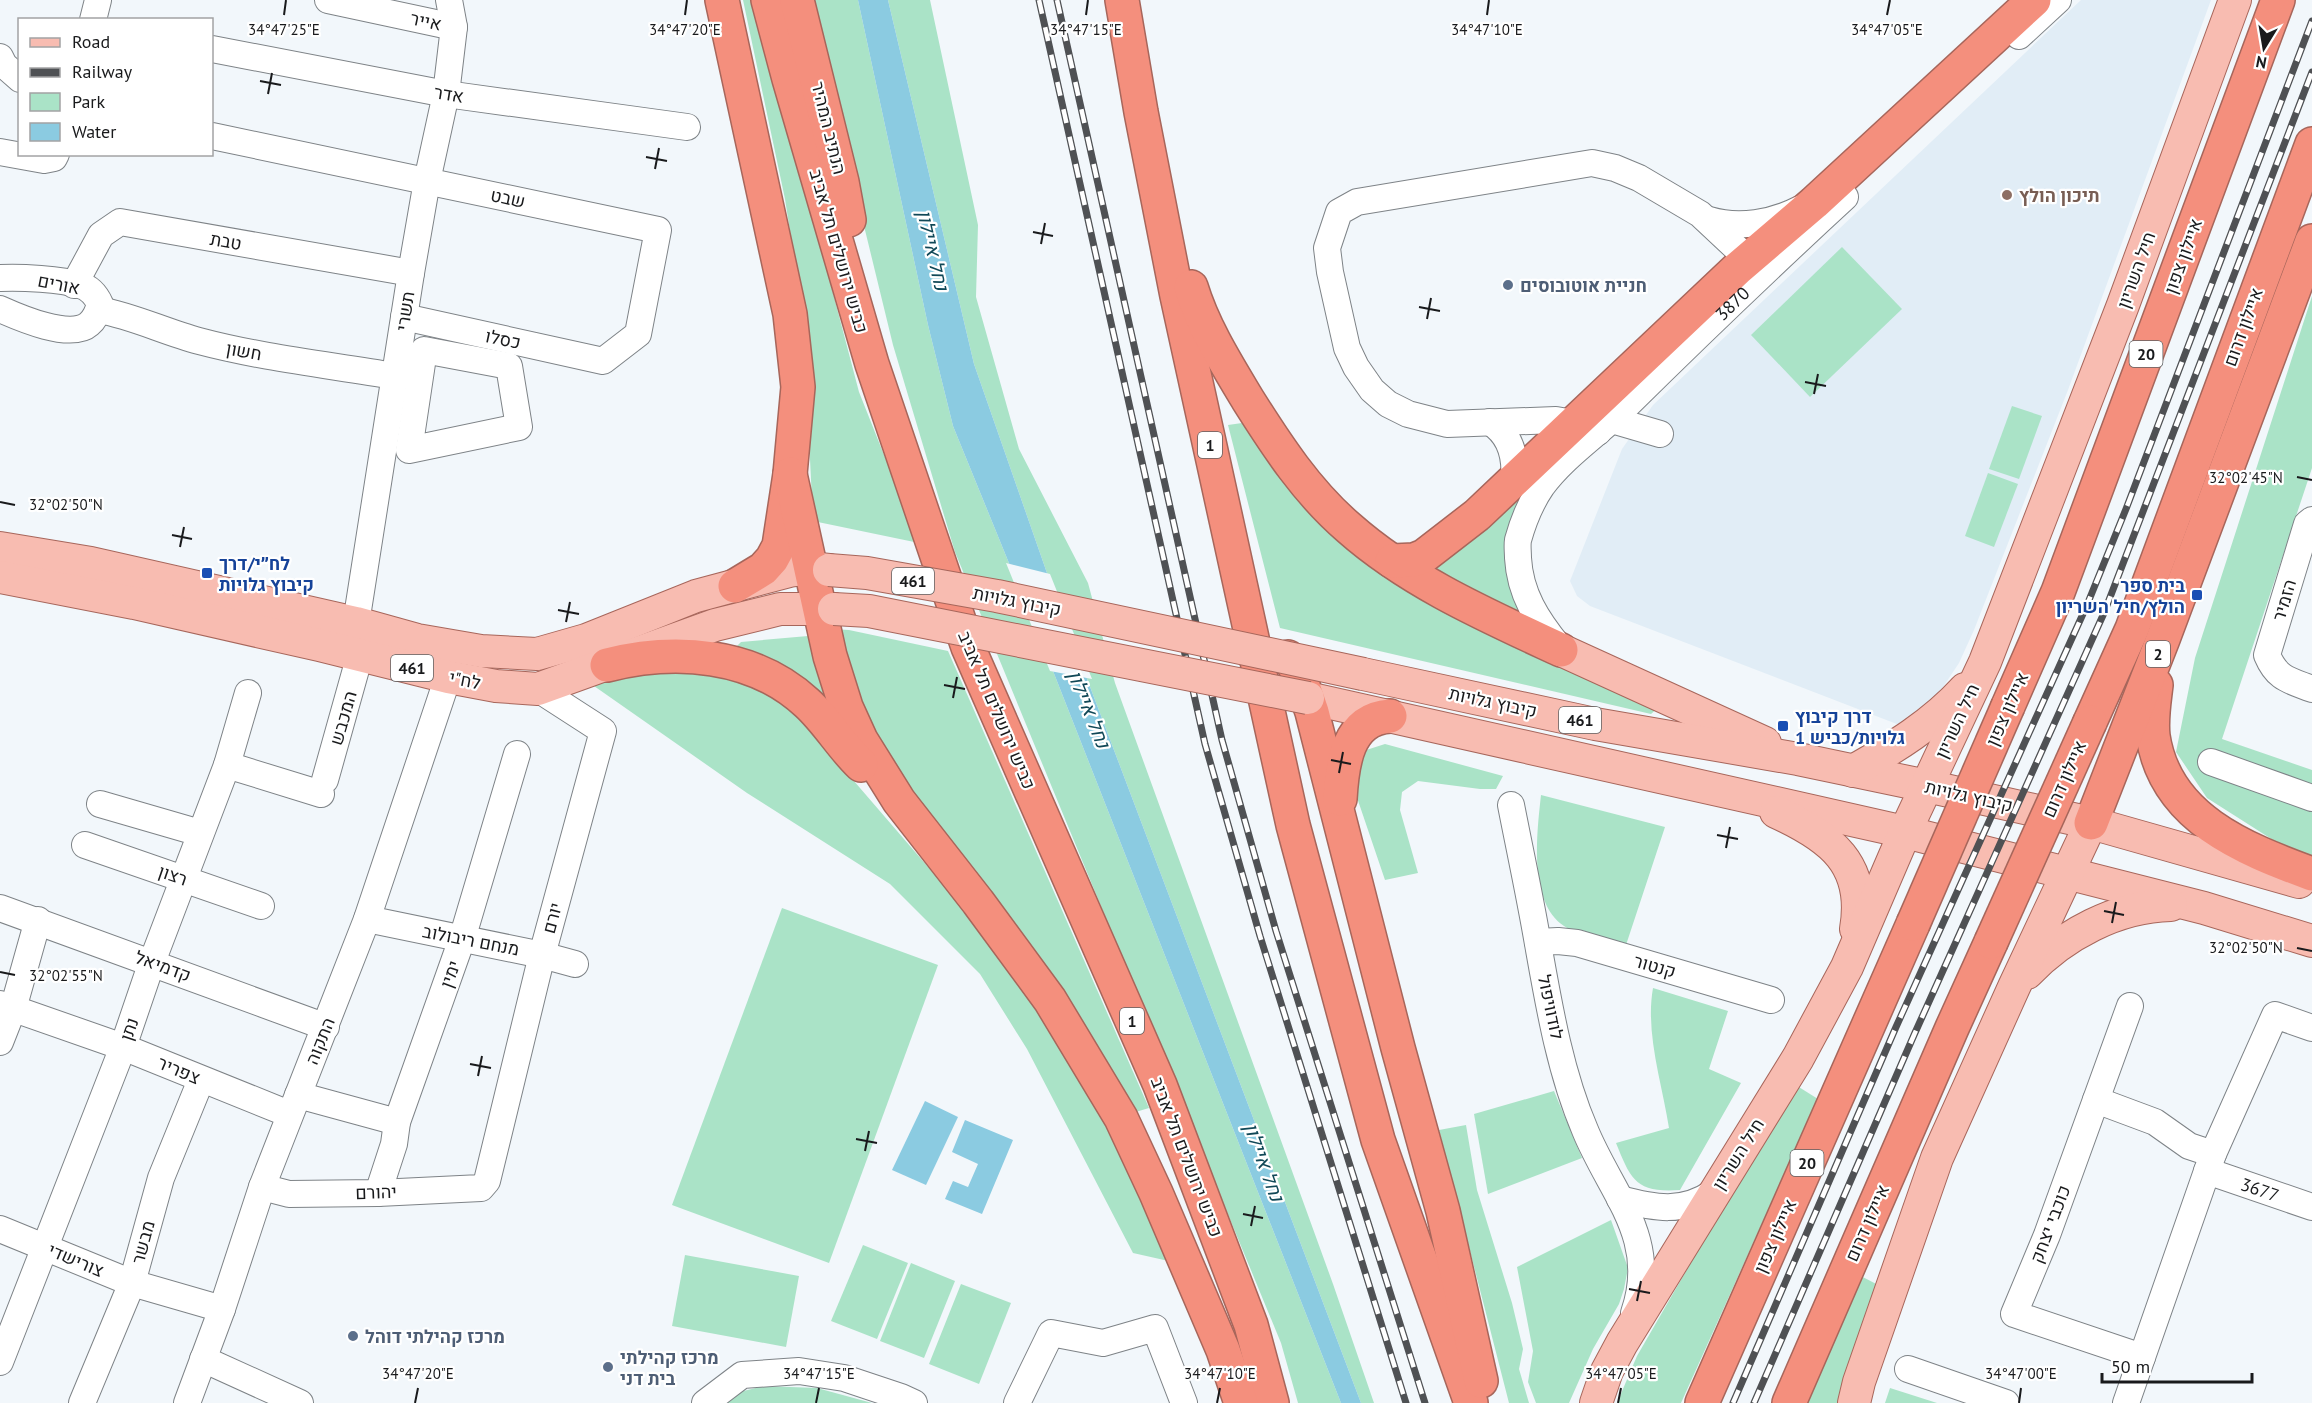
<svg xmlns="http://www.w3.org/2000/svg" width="2312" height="1403" viewBox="0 0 2312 1403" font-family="'PT Sans',Heebo,sans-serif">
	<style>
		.built { fill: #e1edf6 }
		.green { fill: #aae3c7 }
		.water { fill: #8bcbe1 }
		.pier { fill: #f2f7fb }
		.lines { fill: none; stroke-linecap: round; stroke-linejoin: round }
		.minor-casing { stroke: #7e8387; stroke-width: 28 }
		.major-casing { stroke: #a7665b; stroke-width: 34 }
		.highway-casing { stroke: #a7665b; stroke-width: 36 }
		.minor { stroke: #fff; stroke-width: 26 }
		.major { stroke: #f8bcb1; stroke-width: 32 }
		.highway { stroke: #f48f7d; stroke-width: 33 }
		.rail-casing { stroke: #4f5154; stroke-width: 7 }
		.rail { stroke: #fff; stroke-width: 4.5; stroke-dasharray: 14; stroke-linecap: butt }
		.major-bridge-casing { stroke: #a7665b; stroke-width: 34; stroke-linecap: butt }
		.highway-bridge-casing { stroke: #a7665b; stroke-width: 36; stroke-linecap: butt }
		.major-bridge { stroke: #f8bcb1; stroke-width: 32 }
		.highway-bridge { stroke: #f48f7d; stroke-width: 33 }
		.ticks { fill: none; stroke: #191a1c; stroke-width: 2 }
		.education-dot { fill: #8d6e63; stroke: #fff; stroke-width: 2 }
		.service-dot { fill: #5c6f8a; stroke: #fff; stroke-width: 2 }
		.transit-dot { fill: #1a4fb4; stroke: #fff; stroke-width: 2 }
		.labels { text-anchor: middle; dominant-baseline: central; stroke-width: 4.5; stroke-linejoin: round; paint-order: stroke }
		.shield { fill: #fff; stroke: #5e5f60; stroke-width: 1.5 }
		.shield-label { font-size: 16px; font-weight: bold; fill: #191a1c }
		.street-label { font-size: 18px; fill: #191a1c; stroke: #fff }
		.education-label { font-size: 18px; font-weight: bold; fill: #785e54; stroke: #fff; text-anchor: start }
		.service-label { font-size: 18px; font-weight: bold; fill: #4e5e75; stroke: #fff; text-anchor: start }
		.transit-label { font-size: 18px; font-weight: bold; fill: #164399; stroke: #fff; text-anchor: start }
		.water-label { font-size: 20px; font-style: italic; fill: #104857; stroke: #fff }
		.ticks-label { font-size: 15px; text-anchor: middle; fill: #191a1c; stroke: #fff; stroke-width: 4.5; stroke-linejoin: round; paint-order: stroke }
	</style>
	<rect width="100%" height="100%" fill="#f2f7fb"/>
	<!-- built -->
	<path class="built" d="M2081,0H2211L2068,390L1974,630L1959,663L1939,693L1902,726L1590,606L1577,596L1570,581L1622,449L1653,405Z"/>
	<!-- green -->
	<g class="green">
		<path d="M743,0H756L859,392L919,543L813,521L803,314L785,199Z"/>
		<path d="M809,0H858L928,325L953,426L1053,671L1341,1403H1298L1281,1343L955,552L893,345Z"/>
		<path d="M888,0H930L978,225L976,297L1019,449L1088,583L1115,683L1333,1284L1374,1403H1361L1047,573L974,364Z"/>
		<path d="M1842,247L1902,309L1810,397L1751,335Z"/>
		<path d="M2312,296V468L2222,739L2312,770V857L2284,847L2207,798L2176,752L2195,658Z"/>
		<path d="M2012,406L2042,416L2019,479L1989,469Z"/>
		<path d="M1242,423L1268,461L1300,497L1661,705L1651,714L1280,628L1228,425Z"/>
		<path d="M1546,461L1523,506L1533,629L1416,571Z"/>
		<path d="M1988,473L2018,484L1994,547L1965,536Z"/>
		<path d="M832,629L849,630L948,651L1149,1108L1129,1114L888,769Z"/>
		<path d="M808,636L835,713L737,652L736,647L741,642Z"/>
		<path d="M696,666L779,694L997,947L1121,1141L1173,1262L1133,1253L1027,1049L980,974L890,884L747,793L584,679Z"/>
		<path d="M1385,744L1503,776L1496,789H1480L1418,781L1402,792L1400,810L1418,873L1385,880L1350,777L1360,752Z"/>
		<path d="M1541,795L1665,827L1626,945C1608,940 1578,936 1564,926C1528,902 1537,832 1541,795Z"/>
		<path d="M782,908L938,965L829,1263L672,1205Z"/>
		<path d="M1653,988L1728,1011L1709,1069L1741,1083L1680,1190C1636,1193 1631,1180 1616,1143L1669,1128C1662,1083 1645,1033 1653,988Z"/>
		<path d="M1794,1084L1818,1099L1681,1403H1617L1637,1356Z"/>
		<path d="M1554,1091L1582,1158L1488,1194L1474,1114Z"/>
		<path d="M1466,1125L1477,1190L1512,1303L1523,1349L1519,1369L1529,1403H1509L1439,1130Z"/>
		<path d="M1611,1220L1628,1268L1624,1289L1619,1304L1593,1349L1569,1403H1536L1528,1382L1533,1351L1517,1267Z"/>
		<path d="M863,1245L908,1263L877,1339L831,1321Z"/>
		<path d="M685,1255L799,1276L786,1347L672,1326Z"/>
		<path d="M911,1263L955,1281L924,1358L880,1341Z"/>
		<path d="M1857,1274L1882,1287L1842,1403H1806Z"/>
		<path d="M961,1284L1011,1303L979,1384L929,1364Z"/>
		<path d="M764,1386L817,1388L872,1403H719L727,1395Z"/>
		<path d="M1890,1388L1937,1403H1885Z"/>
	</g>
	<!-- water -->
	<g class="water">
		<path d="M858,0H888L974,364L1047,573L1361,1403H1341L1053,671L953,426L928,325Z"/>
		<path d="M925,1101L958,1117L926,1185L892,1170Z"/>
		<path d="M965,1120L1013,1140L982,1214L945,1199L953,1181L968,1187L978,1164L952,1152Z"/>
	</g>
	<!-- pier -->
	<path class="pier" d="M1006,563L1050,574L1092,679L1050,671Z"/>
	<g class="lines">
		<!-- minor casing -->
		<g class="minor-casing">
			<g id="minor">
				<path d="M328,0L454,27"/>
				<path d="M93,20L98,0"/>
				<path d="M2019,36L2058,0"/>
				<path d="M212,49L446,94L687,127"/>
				<path d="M0,57L4,65L20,79"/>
				<path d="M212,136L658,230L638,334L603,361L404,317"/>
				<path d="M0,152L44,160L54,158L56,154"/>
				<path d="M1709,220C1739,229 1773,223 1800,209"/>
				<path d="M0,278C21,277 61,279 80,285C90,288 96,295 100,304C98,312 95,319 89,324C71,340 20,318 0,309"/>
				<path d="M74,285L101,235L120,222L411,273"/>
				<path d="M99,310C133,316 165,332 199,341C263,358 330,365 394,376"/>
				<path d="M424,350L509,366L519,427L409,450Z"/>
				<path d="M1612,420L1660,434"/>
				<path d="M1490,422C1511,435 1516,457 1514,480"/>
				<path d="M1598,432L1573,423L1556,420L1447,424L1408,414L1388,404L1372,390L1356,367L1347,348L1330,272L1327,248L1339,212L1357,202L1592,163L1615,168L1639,178L1700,214L1748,259L1756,279"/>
				<path d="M2312,520L2307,524L2267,655C2277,679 2289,680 2312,689"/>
				<path d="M356,623L411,273L427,181L446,94L454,27L449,0"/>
				<path id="s1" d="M1559,647C1537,620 1520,594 1518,558C1518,552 1517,546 1518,540C1523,522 1531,502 1542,486C1564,456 1598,434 1624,408C1697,336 1770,266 1845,197"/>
				<path d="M2211,762L2312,798"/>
				<path d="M227,765L321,794"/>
				<path d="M325,780L360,655"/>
				<path d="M100,804L200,833"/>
				<path d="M1511,805C1520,851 1530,897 1538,944C1549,1006 1560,1072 1585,1130C1611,1194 1660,1238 1634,1313"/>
				<path d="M85,845L261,906"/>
				<path d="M0,908L326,1027"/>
				<path d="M367,919L542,955L575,964"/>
				<path d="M1538,942L1558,941L1577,943L1771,1000"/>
				<path d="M0,1004L123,1047L289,1114"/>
				<path d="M2130,1006L2047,1235L2014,1314L2142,1357"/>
				<path d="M0,1042L13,1009L38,920"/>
				<path d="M298,1095L397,1122"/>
				<path d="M2096,1100L2155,1122L2189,1146L2213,1154"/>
				<path id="s2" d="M2207,1171L2312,1207"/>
				<path d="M262,1187L289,1194L378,1193L481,1188L487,1181L542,955L603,731L538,689"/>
				<path d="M378,1193L394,1144L397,1122L462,939L517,754"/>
				<path d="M1620,1199C1654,1208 1683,1214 1714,1192"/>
				<path d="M0,1229L132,1283L222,1309"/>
				<path d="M203,1359L300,1403"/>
				<path d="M0,1362L123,1047L152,962L227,765L248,693"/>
				<path d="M1908,1369L2006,1403"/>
				<path d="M82,1403L132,1283L161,1178L201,1080"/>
				<path d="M187,1403L222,1309L262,1187L367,919L448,677"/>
				<path d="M705,1403L742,1375L799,1371L844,1378L901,1397L914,1403"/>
				<path d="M1017,1403L1051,1333L1103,1343L1155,1328L1184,1403"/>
				<path d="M2126,1403L2213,1154L2275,1015L2312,1028"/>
			</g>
		</g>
		<!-- major casing -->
		<g class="major-casing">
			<g id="major">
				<path d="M0,548L91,563L356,623L417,640L481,651L537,654L586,640L696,596L789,571L810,568L829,570"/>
				<path d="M0,577L134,603L319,645L448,677L496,686L538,689L715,625L780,609H834"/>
				<path d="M1561,650L1765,743"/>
				<path d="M1363,674L1595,724L1798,759L1927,786L2091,823L2299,882"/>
				<path d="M1308,698L1905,832L2204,908L2312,941"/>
				<path d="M1853,771C1894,748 1933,724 1965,689"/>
				<path d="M1776,812C1831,837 1867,864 1856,929"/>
				<path d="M2027,973C2063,935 2117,906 2171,905"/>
				<path d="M1596,1403L1607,1371L1622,1343L1798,1058L1847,967L1905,832L1985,662L2123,305L2235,0"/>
				<path d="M1854,1403L1859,1382L1937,1158L2014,987L2091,823"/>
			</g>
		</g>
		<!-- highway casing -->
		<g class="highway-casing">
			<g id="highway">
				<path d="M722,0L790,314L798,387L790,474L779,546L772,559L763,569L735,586"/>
				<path d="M768,0L789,79L872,364L968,647L1160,1085L1251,1325L1272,1403"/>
				<path d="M797,0L842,182L849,220"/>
				<path d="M1122,0L1141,112L1177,296L1293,825L1378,1140L1471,1403"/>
				<path d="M1191,287C1203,327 1227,365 1248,400C1277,446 1307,492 1349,528C1410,582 1488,616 1561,650"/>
				<path d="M790,474L830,656L846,707L861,740L899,801L978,902L1050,1000L1121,1118L1156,1193L1223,1350L1241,1403"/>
				<path d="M1392,561L1414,560L1424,556L1477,515L1737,269L1814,203L2034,0"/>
				<path d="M1288,657L1298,671L1312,712L1398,1048L1443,1211L1481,1381"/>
				<path d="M607,665C675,648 753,653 807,703C827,721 841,746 861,765"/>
				<path d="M2156,685C2154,702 2151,719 2153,736C2165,818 2244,849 2312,874"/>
				<path d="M2008,706L2058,592L2278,0"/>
				<path d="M2090,722L2132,629L2312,144"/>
				<path d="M1340,799C1342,764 1347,719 1390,716"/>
				<path d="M2091,823L2163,639L2312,241"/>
				<path d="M1702,1403L1913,924"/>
				<path d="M1789,1403L1952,1028L1991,942"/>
			</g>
		</g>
		<!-- minor -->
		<use href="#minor" class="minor"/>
		<!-- major -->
		<use href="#major" class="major"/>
		<!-- highway -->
		<use href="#highway" class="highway"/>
		<!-- rail casing -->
		<g class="rail-casing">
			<g id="rail">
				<path d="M1039,0L1205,744L1260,936L1406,1403"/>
				<path d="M1057,0L1222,740L1276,931L1425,1403"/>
				<path d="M1733,1403L1896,1027L2087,605L2126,509L2312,21"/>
				<path d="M1754,1403L1914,1035L2104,613L2312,72"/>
			</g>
		</g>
		<!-- rail -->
		<use href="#rail" class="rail"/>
		<!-- major-bridge casing -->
		<g class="major-bridge-casing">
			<g id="major-bridge">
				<path d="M829,570L867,573L997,596L1363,674"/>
				<path d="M834,609L869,611L1308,698"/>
			</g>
		</g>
		<!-- highway-bridge casing -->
		<g class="highway-bridge-casing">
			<g id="highway-bridge">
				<path d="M1913,924L2008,706"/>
				<path d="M1991,942L2090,722"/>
			</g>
		</g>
		<!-- major-bridge -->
		<use href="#major-bridge" class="major-bridge"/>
		<!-- highway-bridge -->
		<use href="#highway-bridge" class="highway-bridge"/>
	</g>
	<!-- ticks -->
	<path class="ticks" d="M284,15L286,0M685,15L687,0M1086,15L1088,0M1487,15L1489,0M1887,15L1890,0M260,81L281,85M268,94L272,73M646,157L667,161M655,169L659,148M1033,232L1053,236M1041,244L1045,223M1419,307L1440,311M1427,319L1431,298M1805,382L1826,386M1814,394L1818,374M2297,477L2312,480M0,502L15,505M172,535L192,539M180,547L184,527M558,610L579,614M566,622L570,602M944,685L965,689M953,698L957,677M1331,760L1351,764M1339,773L1343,752M1717,835L1738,839M1726,848L1730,827M2104,911L2124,915M2112,923L2116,902M2297,948L2312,951M0,972L15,975M470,1064L491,1068M478,1076L482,1056M856,1139L877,1143M865,1151L869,1131M1243,1214L1263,1218M1251,1226L1255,1206M1629,1289L1650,1293M1637,1301L1641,1281M415,1403L418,1388M816,1403L819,1388M1217,1403L1220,1388M1618,1403L1621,1388M2019,1403L2021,1388"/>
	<!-- markers -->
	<circle class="education-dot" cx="2007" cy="195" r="6"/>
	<g class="service-dot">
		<circle cx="1508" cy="285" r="6"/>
		<circle cx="353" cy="1336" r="6"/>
		<circle cx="608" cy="1367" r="6"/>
	</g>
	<g class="transit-dot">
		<rect x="201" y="567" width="12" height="12" rx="3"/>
		<rect x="2191" y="589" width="12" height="12" rx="3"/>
		<rect x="1777" y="720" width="12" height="12" rx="3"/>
	</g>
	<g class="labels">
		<!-- shield labels -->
		<g class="shield">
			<rect x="2129.5" y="341" width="33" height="26" rx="4.5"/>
			<rect x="1198" y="432" width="24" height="26" rx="4.5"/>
			<rect x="892" y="568" width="42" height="26" rx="4.5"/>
			<rect x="2146" y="641" width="24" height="26" rx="4.5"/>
			<rect x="391" y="655" width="42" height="26" rx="4.5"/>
			<rect x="1559" y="707" width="42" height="26" rx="4.5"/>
			<rect x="1120" y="1008" width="24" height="26" rx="4.5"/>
			<rect x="1790.5" y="1150" width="33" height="26" rx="4.5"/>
		</g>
		<g class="shield-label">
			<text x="2146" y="354">20</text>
			<text x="1210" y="445">1</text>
			<text x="913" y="581">461</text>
			<text x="2158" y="654">2</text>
			<text x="412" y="668">461</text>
			<text x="1580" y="720">461</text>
			<text x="1132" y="1021">1</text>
			<text x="1807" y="1163">20</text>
		</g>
		<!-- street labels -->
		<g class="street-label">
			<text transform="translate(426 21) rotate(12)">אייר</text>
			<text transform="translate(449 94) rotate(9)">אדר</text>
			<text transform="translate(829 128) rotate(76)">הנתיב המהיר</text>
			<text transform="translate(508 198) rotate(12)">שבט</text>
			<text transform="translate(226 241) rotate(10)">טבת</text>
			<text transform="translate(839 251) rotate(74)">כביש ירושלים תל אביב</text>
			<text transform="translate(2183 256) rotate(-70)">איילון צפון</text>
			<text transform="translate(2136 270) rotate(-70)">חיל השריון</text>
			<text transform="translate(59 284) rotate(11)">אורים</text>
			<text stroke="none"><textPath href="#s1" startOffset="441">3870</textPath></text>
			<text transform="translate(405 311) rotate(-81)">תשרי</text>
			<text transform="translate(2243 327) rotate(-70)">איילון דרום</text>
			<text transform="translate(503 339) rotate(12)">כסלו</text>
			<text transform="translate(244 351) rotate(10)">חשון</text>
			<text transform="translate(2284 600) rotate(-73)">הזמיר</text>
			<text transform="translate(1017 601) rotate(11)">קיבוץ גלויות</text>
			<text transform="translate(465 680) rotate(11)">לח"י</text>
			<text transform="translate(1493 702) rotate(12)">קיבוץ גלויות</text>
			<text transform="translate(2007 709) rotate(-66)">איילון צפון</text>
			<text transform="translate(997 710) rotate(67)">כביש ירושלים תל אביב</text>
			<text transform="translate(343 718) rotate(-74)">המכבש</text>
			<text transform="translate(1957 721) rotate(-65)">חיל השריון</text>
			<text transform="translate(2064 779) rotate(-66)">איילון דרום</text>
			<text transform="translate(1969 796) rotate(13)">קיבוץ גלויות</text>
			<text transform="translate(173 875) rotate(19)">רצון</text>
			<text transform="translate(552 918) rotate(-75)">יורם</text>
			<text transform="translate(471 940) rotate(11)">מנחם ריבולוב</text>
			<text transform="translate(163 966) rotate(20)">קדמיאל</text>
			<text transform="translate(1655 966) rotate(16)">קנטור</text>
			<text transform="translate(450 974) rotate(-70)">ימין</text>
			<text transform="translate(1551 1007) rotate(78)">לודוויפול</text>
			<text transform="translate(129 1029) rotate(-71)">נתן</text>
			<text transform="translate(320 1041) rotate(-68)">התקוה</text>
			<text transform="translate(179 1070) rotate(23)">צפריר</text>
			<text transform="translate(1738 1154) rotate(-58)">חיל השריון</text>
			<text transform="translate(1187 1157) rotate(69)">כביש ירושלים תל אביב</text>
			<text stroke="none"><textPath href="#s2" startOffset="56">3677</textPath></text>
			<text transform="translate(376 1192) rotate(-2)">יהורם</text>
			<text transform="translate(1867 1223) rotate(-66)">איילון דרום</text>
			<text transform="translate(2050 1224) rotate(-69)">כוכבי יצחק</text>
			<text transform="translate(1775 1236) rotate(-66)">איילון צפון</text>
			<text transform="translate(143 1242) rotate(-75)">מבשר</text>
			<text transform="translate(76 1260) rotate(23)">צורישדי</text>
		</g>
		<!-- education labels -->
		<g class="education-label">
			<text x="2019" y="195">תיכון הולץ</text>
		</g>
		<!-- service labels -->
		<g class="service-label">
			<text x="1520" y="285">חניית אוטובוסים</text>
			<text x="365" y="1336">מרכז קהילתי דוהל</text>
			<text x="620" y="1357">מרכז קהילתי<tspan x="620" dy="21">בית דני</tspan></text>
		</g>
		<!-- transit labels -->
		<g class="transit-label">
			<text x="219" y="563">לח״י/דרך<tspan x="219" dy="21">קיבוץ גלויות</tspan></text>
			<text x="2185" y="585" text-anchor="end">בית ספר<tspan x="2185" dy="21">הולץ/חיל השריון</tspan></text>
			<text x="1795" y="716">דרך קיבוץ<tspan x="1795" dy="21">גלויות/כביש 1</tspan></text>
		</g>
		<!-- water labels -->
		<g class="water-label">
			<text transform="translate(933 250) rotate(77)">נחל איילון</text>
			<text transform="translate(1089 709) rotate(68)">נחל איילון</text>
			<text transform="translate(1264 1162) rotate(70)">נחל איילון</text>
		</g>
	</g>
	<g class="ticks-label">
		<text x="284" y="35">34°47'25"E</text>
		<text x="685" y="35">34°47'20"E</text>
		<text x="1086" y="35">34°47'15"E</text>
		<text x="1487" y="35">34°47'10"E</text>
		<text x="1887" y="35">34°47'05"E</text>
		<text x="2246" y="483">32°02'45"N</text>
		<text x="66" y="510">32°02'50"N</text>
		<text x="2246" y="953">32°02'50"N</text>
		<text x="66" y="981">32°02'55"N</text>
		<text x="418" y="1379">34°47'20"E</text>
		<text x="819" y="1379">34°47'15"E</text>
		<text x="1220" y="1379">34°47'10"E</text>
		<text x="1621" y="1379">34°47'05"E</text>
		<text x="2021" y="1379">34°47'00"E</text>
	</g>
	<!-- legend -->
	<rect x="18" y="18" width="195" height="138" fill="#ffffff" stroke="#a3a3a4" stroke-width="1.5"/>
	<rect x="30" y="38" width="30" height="9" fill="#f8bcb1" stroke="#a3a3a4" stroke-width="1.5"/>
	<text x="72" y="48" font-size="18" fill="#191a1c">Road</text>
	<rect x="30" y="68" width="30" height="9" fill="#4f5154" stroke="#a3a3a4" stroke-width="1.5"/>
	<text x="72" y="78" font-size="18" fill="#191a1c">Railway</text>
	<rect x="30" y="93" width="30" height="18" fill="#aae3c7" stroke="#a3a3a4" stroke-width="1.5"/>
	<text x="72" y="108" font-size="18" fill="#191a1c">Park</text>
	<rect x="30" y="123" width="30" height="18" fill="#8bcbe1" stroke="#a3a3a4" stroke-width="1.5"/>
	<text x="72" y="138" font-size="18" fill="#191a1c">Water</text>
	<!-- north arrow -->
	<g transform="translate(2264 48) rotate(191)" stroke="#ffffff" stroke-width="4.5" paint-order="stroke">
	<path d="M0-4.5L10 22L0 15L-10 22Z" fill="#191a1c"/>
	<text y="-9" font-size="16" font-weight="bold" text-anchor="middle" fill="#191a1c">N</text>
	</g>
	<!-- scale -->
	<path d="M2102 1373v9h150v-9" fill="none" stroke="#191a1c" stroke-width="3"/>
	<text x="2111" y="1373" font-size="18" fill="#191a1c" stroke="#ffffff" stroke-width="4.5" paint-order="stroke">50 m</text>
</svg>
